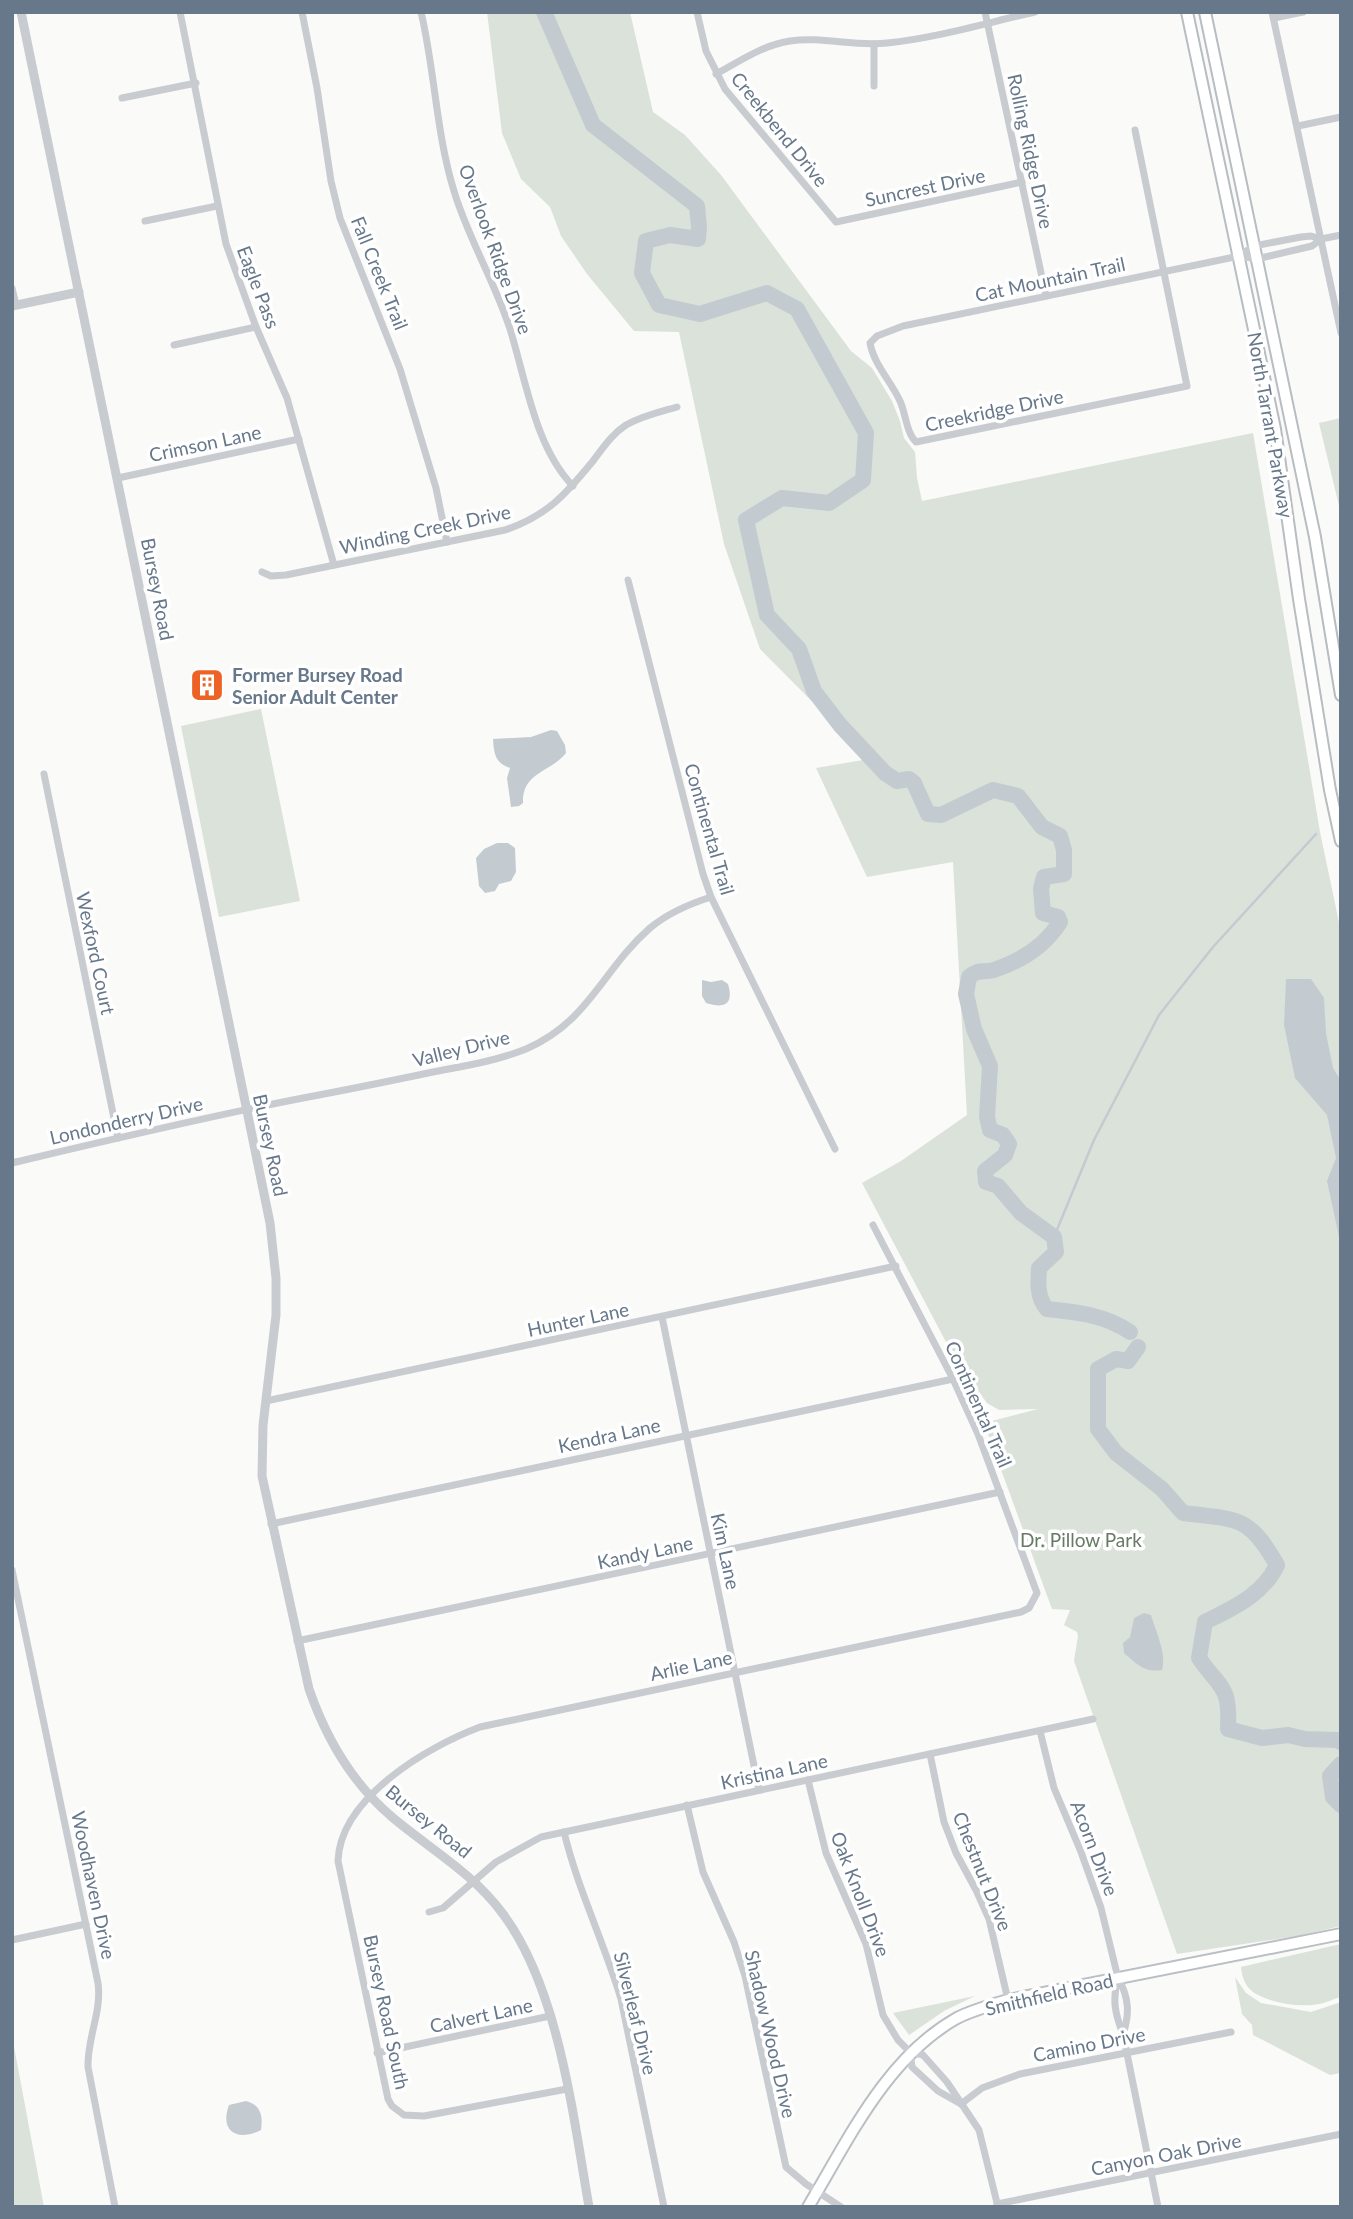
<svg xmlns="http://www.w3.org/2000/svg" width="1353" height="2219" viewBox="0 0 1353 2219" font-family="Lato,sans-serif">
	<style>
		.green { fill: #dbe2d9 }
		.water { fill: #c3cbd1 }
		.lines { fill: none; stroke-linecap: round; stroke-linejoin: round }
		.stream { stroke: #c3cbd1; stroke-width: 2.5 }
		.river { stroke: #c3cbd1; stroke-width: 16 }
		.secondary-casing { stroke: #babfc4; stroke-width: 14 }
		.primary-casing { stroke: #b8bdc2; stroke-width: 14 }
		.minor { stroke: #c8cbd0; stroke-width: 7 }
		.tertiary { stroke: #c8cbd0; stroke-width: 9 }
		.secondary { stroke: #fff; stroke-width: 10 }
		.primary { stroke: #fff; stroke-width: 10 }
		.labels { text-anchor: middle; dominant-baseline: central; stroke-width: 7; stroke-linejoin: round; paint-order: stroke }
		.street-label { font-size: 19px; fill: #67788b; stroke: #fff }
		.poi-label { font-size: 19px; font-weight: bold; fill: #67788b; stroke: #fff; text-anchor: start }
		.park-label { font-size: 19px; fill: #667b63; stroke: #fff }
	</style>
	<rect width="100%" height="100%" fill="#fafaf8"/>
	<!-- green -->
	<g class="green">
		<path d="M487,12H630L653,112L685,135L721,175L851,351L872,368L892,401L900,421L904,438L915,452L917,478L922,501L1253,433L1320,832L1341,932V1926L1298,1936L1177,1954L1074,1661L1078,1636L1077,1632L1064,1625L1070,1610L1052,1609L984,1423L1038,1409L999,1410L987,1403L955,1359L862,1183L901,1161L967,1115L953,862L867,877L816,768L869,759L760,649L724,544L679,332L634,331L587,274L561,236L550,207L521,179L502,133Z"/>
		<path d="M1341,418V514L1319,423Z"/>
		<path d="M261,709L300,901L219,917L181,726Z"/>
		<path d="M1341,1944V1997C1333,1999 1326,2003 1319,2004C1300,2008 1269,2003 1253,1992C1245,1986 1242,1977 1241,1967Z"/>
		<path d="M1235,1977L1246,1993L1261,2003L1311,2012L1341,2002V2073L1330,2075L1253,2035L1252,2025L1242,2014Z"/>
		<path d="M975,1996L944,2011L909,2035L893,2013Z"/>
		<path d="M12,2036L44,2207H12Z"/>
	</g>
	<!-- water -->
	<g class="water">
		<path d="M551,730L557,731L565,745L566,753C550,773 522,772 523,803L519,806L511,807L507,778L510,768C495,763 494,754 493,739L531,737Z"/>
		<path d="M497,843H508L515,848L516,872L511,881L499,884L495,891L485,893L479,886L476,858L484,849Z"/>
		<path d="M1286,979H1311L1324,998L1326,1033L1333,1068L1341,1081V1246L1327,1181L1336,1158L1327,1115L1295,1078L1284,1025Z"/>
		<path d="M702,980L711,982L722,980L728,984C734,1004 725,1009 706,1003L702,996Z"/>
		<path d="M1144,1613L1151,1615C1156,1632 1167,1654 1162,1670C1144,1673 1137,1664 1124,1653L1123,1643L1130,1637L1134,1618Z"/>
		<path d="M246,2101C261,2105 263,2116 261,2130C238,2142 219,2132 229,2105Z"/>
	</g>
	<g class="lines">
		<!-- stream -->
		<path class="stream" d="M1054,1237L1094,1140L1159,1015L1213,947L1316,834"/>
		<!-- river -->
		<g class="river">
			<path d="M544,12L593,125L697,206L699,227L698,239L670,235L646,241L642,273L659,305L700,314L767,293L797,309L866,433L863,480L829,503L782,498L746,520L767,615L799,649L814,691L840,725L885,773L897,781L909,779L914,783L928,814L941,815L993,790L1018,796L1042,827L1060,836L1064,850V874L1044,877L1041,889L1043,913L1058,917L1060,922C1045,946 1021,961 994,970C983,973 980,968 969,977L966,994L974,1029L990,1066L987,1117L990,1130L1003,1135L1009,1144L1005,1155L985,1171L986,1182L998,1186L1021,1213L1054,1237L1056,1252L1039,1268C1038,1283 1037,1298 1047,1309C1077,1312 1105,1315 1130,1332"/>
			<path d="M1138,1347L1128,1361L1116,1359L1098,1369V1429L1116,1453L1162,1489L1183,1513C1237,1520 1248,1514 1277,1565C1263,1595 1233,1608 1205,1622L1199,1658C1222,1691 1230,1685 1228,1729L1262,1738L1288,1735L1305,1739L1337,1740L1341,1742"/>
			<path d="M1341,1764L1330,1776L1333,1797L1341,1805"/>
		</g>
		<!-- secondary casing -->
		<g class="secondary-casing">
			<path id="secondary" d="M808,2207C849,2139 886,2058 957,2018C973,2010 991,2005 1008,2000L1341,1934"/>
		</g>
		<!-- primary casing -->
		<g class="primary-casing">
			<g id="primary">
				<path d="M1187,12L1275,429L1299,599L1330,790L1341,841"/>
				<path d="M1205,12L1315,537L1341,695"/>
			</g>
		</g>
		<!-- minor -->
		<g class="minor">
			<path d="M180,12L226,244L256,327L287,398L334,565"/>
			<path d="M302,12L317,88L331,181L340,218L400,369L436,488L447,542"/>
			<path d="M421,12C435,71 436,133 454,191C468,238 495,282 510,329C526,380 535,447 573,486"/>
			<path d="M697,12L706,51L725,89L836,222L1022,182"/>
			<path d="M985,12L1046,296"/>
			<path d="M1272,12L1341,333"/>
			<path d="M1274,18L1303,12"/>
			<path d="M716,74C740,61 763,45 790,41C822,36 854,47 887,43C936,38 986,23 1035,12"/>
			<path d="M874,86V44"/>
			<path d="M122,98L196,83"/>
			<path d="M1298,126L1341,117"/>
			<path d="M1135,130L1187,386L916,442C906,432 906,414 900,401C891,381 874,365 870,343L877,336L903,326L1239,256L1254,246L1301,237L1311,236L1321,239"/>
			<path d="M145,221L217,206"/>
			<path d="M1240,256L1257,259L1312,246L1321,239L1341,235"/>
			<path d="M12,288L16,305"/>
			<path d="M174,345L256,327"/>
			<path d="M118,478L299,439"/>
			<path d="M262,572L271,576L286,575L505,530C547,516 566,494 593,461C603,448 612,434 626,425C642,416 660,412 677,407"/>
			<path d="M628,580L703,874L711,897L835,1149"/>
			<path d="M44,774L118,1138"/>
			<path d="M12,1163C109,1140 205,1117 303,1098C346,1090 390,1081 433,1072C464,1066 496,1061 526,1049C590,1021 602,970 650,928C668,913 689,904 711,897"/>
			<path d="M662,1317L759,1790"/>
			<path d="M266,1401L896,1266"/>
			<path d="M271,1524L953,1379"/>
			<path d="M12,1570L98,1983C102,2012 87,2038 88,2067L115,2207"/>
			<path d="M297,1641L1000,1492"/>
			<path d="M1040,1731L1054,1788L1081,1852L1101,1908L1118,1978C1129,1997 1130,2014 1123,2034"/>
			<path d="M930,1754L944,1822L956,1853L976,1890L989,1919L1008,2000"/>
			<path d="M808,1780L826,1853L866,1944L883,2015L898,2040L910,2052L912,2067L938,2091L961,2104"/>
			<path d="M687,1805L703,1872L734,1942L745,1976L786,2167L806,2184L841,2207"/>
			<path d="M564,1832C578,1890 604,1942 621,1999L664,2207"/>
			<path d="M429,1912L443,1908L496,1862L541,1837L1093,1719"/>
			<path d="M12,1940L86,1924"/>
			<path d="M1118,1978C1112,2000 1115,2014 1123,2034L1158,2207"/>
			<path d="M911,2052L923,2055L947,2082L979,2130L998,2207"/>
			<path d="M377,2053L550,2016"/>
			<path d="M567,2089L424,2116L404,2115L392,2106L388,2099L338,1861C340,1798 427,1747 480,1727L1021,1612L1029,1608L1037,1593L978,1434L953,1379L873,1225"/>
			<path d="M961,2104L982,2088L1020,2074L1231,2032"/>
			<path d="M997,2204L1341,2134"/>
		</g>
		<!-- tertiary -->
		<g class="tertiary">
			<path d="M21,12L270,1223L276,1278V1315L263,1425L262,1476L309,1689C326,1738 352,1783 392,1817C430,1849 473,1873 503,1914C559,1989 573,2116 589,2207"/>
			<path d="M12,306L79,292"/>
		</g>
		<!-- secondary -->
		<use href="#secondary" class="secondary"/>
		<!-- primary -->
		<use href="#primary" class="primary"/>
	</g>
	<!-- icons -->
	<defs>
		<g id="building-square" transform="scale(1.75)"><rect x="-9" y="-9" width="18" height="18" rx="4" fill="#ed6325" stroke="#fff"/><path d="M-4-6H4V6H1V3H-1V6H-4ZM-2.5-4.3h1.7v1.8h-1.7ZM.8-4.3h1.7v1.8H.8ZM-2.5-1h1.7V.8h-1.7ZM.8-1h1.7V.8H.8Z" fill="#fff"/></g>
	</defs>
	<g fill-rule="evenodd">
		<use href="#building-square" x="207" y="685"/>
	</g>
	<g class="labels">
		<!-- street labels -->
		<g class="street-label">
			<text transform="translate(780 129) rotate(51)">Creekbend Drive</text>
			<text transform="translate(1031 151) rotate(78)">Rolling Ridge Drive</text>
			<text transform="translate(925 187) rotate(-12)">Suncrest Drive</text>
			<text transform="translate(496 249) rotate(70)">Overlook Ridge Drive</text>
			<text transform="translate(380 273) rotate(68)">Fall Creek Trail</text>
			<text transform="translate(1050 279) rotate(-12)">Cat Mountain Trail</text>
			<text transform="translate(259 287) rotate(69)">Eagle Pass</text>
			<text transform="translate(994 410) rotate(-12)">Creekridge Drive</text>
			<text transform="translate(1271 425) rotate(80)">North Tarrant Parkway</text>
			<text transform="translate(205 443) rotate(-12)">Crimson Lane</text>
			<text transform="translate(425 529) rotate(-12)">Winding Creek Drive</text>
			<text transform="translate(158 589) rotate(79)">Bursey Road</text>
			<text transform="translate(710 829) rotate(74)">Continental Trail</text>
			<text transform="translate(96 953) rotate(78)">Wexford Court</text>
			<text transform="translate(461 1048) rotate(-14)">Valley Drive</text>
			<text transform="translate(126 1120) rotate(-13)">Londonderry Drive</text>
			<text transform="translate(271 1145) rotate(78)">Bursey Road</text>
			<text transform="translate(578 1319) rotate(-12)">Hunter Lane</text>
			<text transform="translate(979 1404) rotate(66)">Continental Trail</text>
			<text transform="translate(609 1435) rotate(-12)">Kendra Lane</text>
			<text transform="translate(726 1551) rotate(78)">Kim Lane</text>
			<text transform="translate(645 1552) rotate(-12)">Kandy Lane</text>
			<text transform="translate(691 1665) rotate(-12)">Arlie Lane</text>
			<text transform="translate(774 1771) rotate(-12)">Kristina Lane</text>
			<text transform="translate(429 1821) rotate(39)">Bursey Road</text>
			<text transform="translate(1095 1848) rotate(69)">Acorn Drive</text>
			<text transform="translate(983 1871) rotate(68)">Chestnut Drive</text>
			<text transform="translate(94 1885) rotate(78)">Woodhaven Drive</text>
			<text transform="translate(861 1894) rotate(69)">Oak Knoll Drive</text>
			<text transform="translate(1049 1994) rotate(-13)">Smithfield Road</text>
			<text transform="translate(387 2012) rotate(78)">Bursey Road South</text>
			<text transform="translate(636 2013) rotate(76)">Silverleaf Drive</text>
			<text transform="translate(481 2015) rotate(-12)">Calvert Lane</text>
			<text transform="translate(771 2034) rotate(77)">Shadow Wood Drive</text>
			<text transform="translate(1089 2044) rotate(-11)">Camino Drive</text>
			<text transform="translate(1166 2154) rotate(-11)">Canyon Oak Drive</text>
		</g>
		<!-- poi labels -->
		<g class="poi-label">
			<text x="232" y="674">Former Bursey Road<tspan x="232" dy="22">Senior Adult Center</tspan></text>
		</g>
		<!-- park labels -->
		<g class="park-label">
			<text x="1081" y="1539">Dr. Pillow Park</text>
		</g>
	</g>
	<!-- border -->
	<rect width="1353" height="2219" fill="none" stroke="#67788b" stroke-width="28"/>
</svg>
